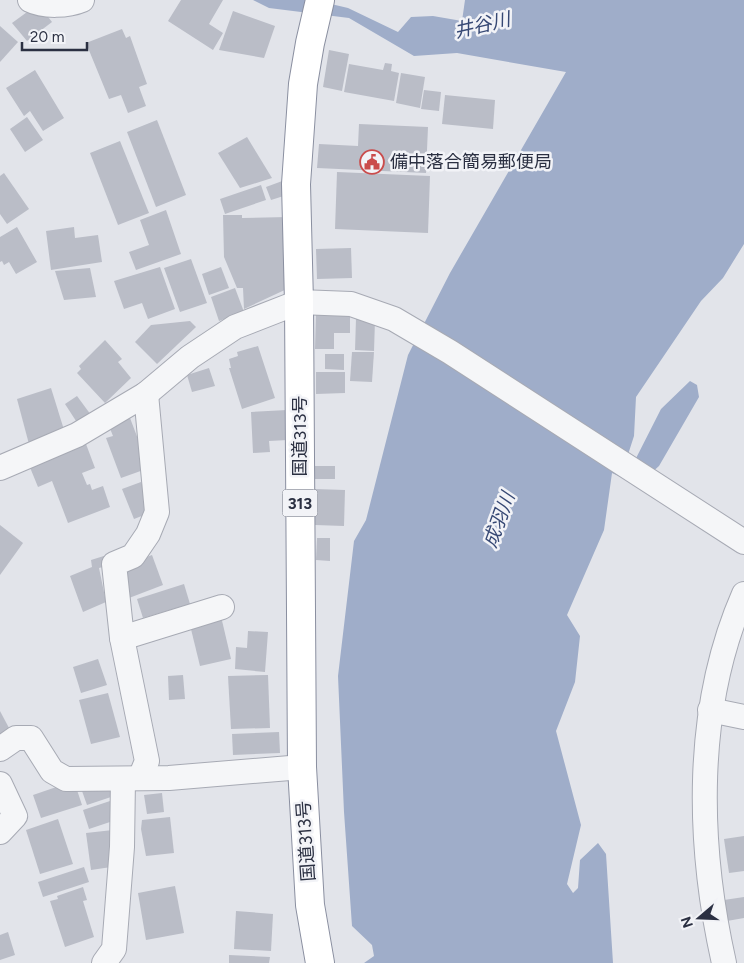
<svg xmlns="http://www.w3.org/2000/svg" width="744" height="963" viewBox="0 0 744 963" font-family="Figtree,'Noto Sans JP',sans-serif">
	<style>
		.water { fill: #9fadc9 }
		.building { fill: #babdc7 }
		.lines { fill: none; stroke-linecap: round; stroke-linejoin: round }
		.street-casing { stroke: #a7aab4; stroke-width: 26 }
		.highway-casing { stroke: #8a8fa0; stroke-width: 30 }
		.street { stroke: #f5f6f8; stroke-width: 24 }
		.highway { stroke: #fff; stroke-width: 28 }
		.labels { text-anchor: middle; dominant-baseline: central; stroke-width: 5; stroke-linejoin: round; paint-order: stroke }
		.shield { fill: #f2f3f7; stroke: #676a78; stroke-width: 1 }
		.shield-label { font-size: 16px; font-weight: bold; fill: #2b3042 }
		.poi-label { font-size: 18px; fill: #2b3042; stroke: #f2f3f7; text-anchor: start }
		.street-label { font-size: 18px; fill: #2b3042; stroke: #f2f3f7 }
		.water-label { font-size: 19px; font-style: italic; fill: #364874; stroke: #f2f3f7 }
	</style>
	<rect width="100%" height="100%" fill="#e2e4ea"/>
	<!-- water -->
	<path class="water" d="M253,0H314L348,8L398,32L411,17L433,16L462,21L465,0H744V244L723,278L701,301L636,397L634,436L623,470L628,474L661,409L690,381L697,385L699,397L659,466L638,485L612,473L604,530L567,615L580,636L575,682L556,731L581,825L567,884L573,893L578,888L580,860L598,843L606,854L613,963H364L374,956L372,945L352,926L344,812L338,676L354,541L366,520L408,355L450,273L566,72L457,53L414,56L349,18L269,8Z"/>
	<!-- building -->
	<g class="building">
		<path d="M181,0H223L209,24L223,33L213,50L168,21Z"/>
		<path d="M34,7L42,9L52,22L27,41L12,23Z"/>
		<path d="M233,11L275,26L264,58L219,50Z"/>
		<path d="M0,26L18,42L0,62Z"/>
		<path d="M122,29L126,38L130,36L147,84L139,87L146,106L128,113L121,95L109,99L86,43Z"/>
		<path d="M329,50L349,54L342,91L323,87Z"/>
		<path d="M385,63L392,64L391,71L399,73L394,101L344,92L349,64L383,70Z"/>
		<path d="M35,70L64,118L43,131L30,111L24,116L6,88Z"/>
		<path d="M401,73L425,77L420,108L396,103Z"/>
		<path d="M424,90L441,92L439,111L421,109Z"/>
		<path d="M445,95L495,100L493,129L442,124Z"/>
		<path d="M27,117L43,140L25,152L10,129Z"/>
		<path d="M157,120L186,195L156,207L127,132Z"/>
		<path d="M359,124L428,127L426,173L317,168L319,144L358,146Z"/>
		<path d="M247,137L272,178L240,188L218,153Z"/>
		<path d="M120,141L149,213L118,225L90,153Z"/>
		<path d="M337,172L430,176L428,233L335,229Z"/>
		<path d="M4,173L29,209L7,224L0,214V176Z"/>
		<path d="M285,180L290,194L271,200L266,187Z"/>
		<path d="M261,185L266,200L225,214L220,199Z"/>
		<path d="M166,210L181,254L136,270L129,252L149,245L140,220Z"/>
		<path d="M223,215H242V218L288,217L289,288L244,309L243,288H237L224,257Z"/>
		<path d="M17,227L37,262L16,274L9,262L4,265L2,261L0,262V237Z"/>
		<path d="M74,227L75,238L98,235L102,262L51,270L46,231Z"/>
		<path d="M351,248L352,278L317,279L316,249Z"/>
		<path d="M191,259L207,303L180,312L164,268Z"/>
		<path d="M160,267L175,309L148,319L142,303L124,309L114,281Z"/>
		<path d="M221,267L229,288L209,295L202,274Z"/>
		<path d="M90,268L96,297L64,300L55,271Z"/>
		<path d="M235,288L244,312L219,321L211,297Z"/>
		<path d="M316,313L350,314V333H334V349H315Z"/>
		<path d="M356,319L375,320L374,351L355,350Z"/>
		<path d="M190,321L196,327L157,364L135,342L151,325Z"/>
		<path d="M105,340L122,359L118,362L131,378L105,403L77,373L81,369L79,366Z"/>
		<path d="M258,346L275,398L242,409L229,368H231L229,359L238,356L237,352Z"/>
		<path d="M352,352H374L372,382L350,381Z"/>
		<path d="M325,354H344V370L325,369Z"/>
		<path d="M209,368L215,386L192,392L187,375Z"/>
		<path d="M316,372H345V393L316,394Z"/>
		<path d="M51,388L65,433L30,448L17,399Z"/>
		<path d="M77,396L91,415L78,424L65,404Z"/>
		<path d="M287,410L288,440L269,441L270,452L253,453L251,412Z"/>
		<path d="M130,418L149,468L121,478L106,438L113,436L109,426Z"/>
		<path d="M86,444L95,468L82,473L87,485L90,484L92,490L103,486L110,507L68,523L52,481L38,487L29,465Z"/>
		<rect x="315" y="466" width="20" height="13"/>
		<path d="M141,482L152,512L134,519L122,489Z"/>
		<path d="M315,489L345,490L344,526L315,525Z"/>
		<path d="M0,525L23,543L0,575Z"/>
		<path d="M317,538H330V561L316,560Z"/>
		<path d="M107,555L110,565L99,568L106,602L83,612L70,576L92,567L91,560Z"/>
		<path d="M152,555L163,585L129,598L127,564Z"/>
		<path d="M184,584L190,604L143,618L137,599Z"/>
		<path d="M220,612L231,659L200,666L189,621Z"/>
		<path d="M248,631L268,632L265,672L235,669L236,647L247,648Z"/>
		<path d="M98,659L107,685L81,693L73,667Z"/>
		<path d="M183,675L185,699L169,700L168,676Z"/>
		<path d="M268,675L270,728L231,729L228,676Z"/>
		<path d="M108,693L120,737L91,744L79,700Z"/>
		<path d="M0,711L9,728L0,734Z"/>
		<path d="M279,732L280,753L233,755L232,734Z"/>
		<path d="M74,781L82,805L41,818L33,795Z"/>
		<path d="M112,781L117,795L87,805L82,791Z"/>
		<path d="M162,793L164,812L147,814L144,795Z"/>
		<path d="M110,801L116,820L89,829L83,810Z"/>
		<path d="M170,817L174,853L146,856L141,829L142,820Z"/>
		<path d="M58,819L73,864L40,874L26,830Z"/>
		<path d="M113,830L118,866L91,870L86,833Z"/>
		<path d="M744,836V871L729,873L724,839Z"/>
		<path d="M84,867L89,882L43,897L38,882Z"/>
		<path d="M175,886L184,933L146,940L138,893Z"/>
		<path d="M83,887L87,900L83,901L94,937L65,947L50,901L58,899L57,896Z"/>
		<path d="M744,897V918L727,921L724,900Z"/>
		<path d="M236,911L273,914L271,951L234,949Z"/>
		<path d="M8,932L15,955L0,960V935Z"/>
		<path d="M229,955L270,957L269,963H229Z"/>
	</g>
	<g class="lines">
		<!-- street casing -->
		<g class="street-casing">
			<g id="street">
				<path d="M30,0C44,7 68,6 82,0"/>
				<path d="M0,468L77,435L146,394L190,357L235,327L299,302L351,304L394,319L450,352L744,542"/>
				<path d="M122,638L222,607"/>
				<path d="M710,710L744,717"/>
				<path d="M0,749L16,738H31L52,771L66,779L169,778L302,767"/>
				<path d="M140,778L147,761L122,638L114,564L133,556L148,534L157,512L146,394"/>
				<path d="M0,784L15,816L0,832"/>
				<path d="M104,963L114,949L122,847L123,779"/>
				<path d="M724,963C697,843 694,708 744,594"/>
			</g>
		</g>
		<!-- highway casing -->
		<g class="highway-casing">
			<path id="highway" d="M320,963L310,905L302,767L299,302L296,184L303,84L310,43L320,0"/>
		</g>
		<!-- street -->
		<use href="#street" class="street"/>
		<!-- highway -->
		<use href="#highway" class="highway"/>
	</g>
	<!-- icons -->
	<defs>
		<g id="civic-ring" transform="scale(1.25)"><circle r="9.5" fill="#f2f3f7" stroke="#ca4c4c" stroke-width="1.5"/><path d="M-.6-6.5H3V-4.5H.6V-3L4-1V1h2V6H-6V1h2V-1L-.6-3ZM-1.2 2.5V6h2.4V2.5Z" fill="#ca4c4c"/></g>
	</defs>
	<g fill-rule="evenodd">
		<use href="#civic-ring" x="372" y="162"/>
	</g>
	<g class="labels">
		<!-- shield labels -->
		<rect class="shield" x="282.5" y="489.5" width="35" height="27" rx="4"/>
		<g class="shield-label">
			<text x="300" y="503">313</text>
		</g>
		<!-- poi labels -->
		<g class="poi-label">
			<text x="390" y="162">備中落合簡易郵便局</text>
		</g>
		<!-- street labels -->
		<g class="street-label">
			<text transform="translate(300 436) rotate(-90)">国道313号</text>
			<text transform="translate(306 841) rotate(-94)">国道313号</text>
		</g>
		<!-- water labels -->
		<g class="water-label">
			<text transform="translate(482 25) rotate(-13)">井谷川</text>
			<text transform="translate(499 520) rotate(-70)">成羽川</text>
		</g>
	</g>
	<!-- north arrow -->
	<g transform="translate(699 918) rotate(251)" stroke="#f2f3f7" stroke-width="4" paint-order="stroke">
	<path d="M0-4L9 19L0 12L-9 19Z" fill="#2b3042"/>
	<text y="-8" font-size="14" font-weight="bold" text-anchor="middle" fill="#2b3042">N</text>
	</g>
	<!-- scale -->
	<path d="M22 42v8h65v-8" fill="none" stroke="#2b3042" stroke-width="2.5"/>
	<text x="30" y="42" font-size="15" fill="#2b3042" stroke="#f2f3f7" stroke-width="4" paint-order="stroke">20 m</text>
</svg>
